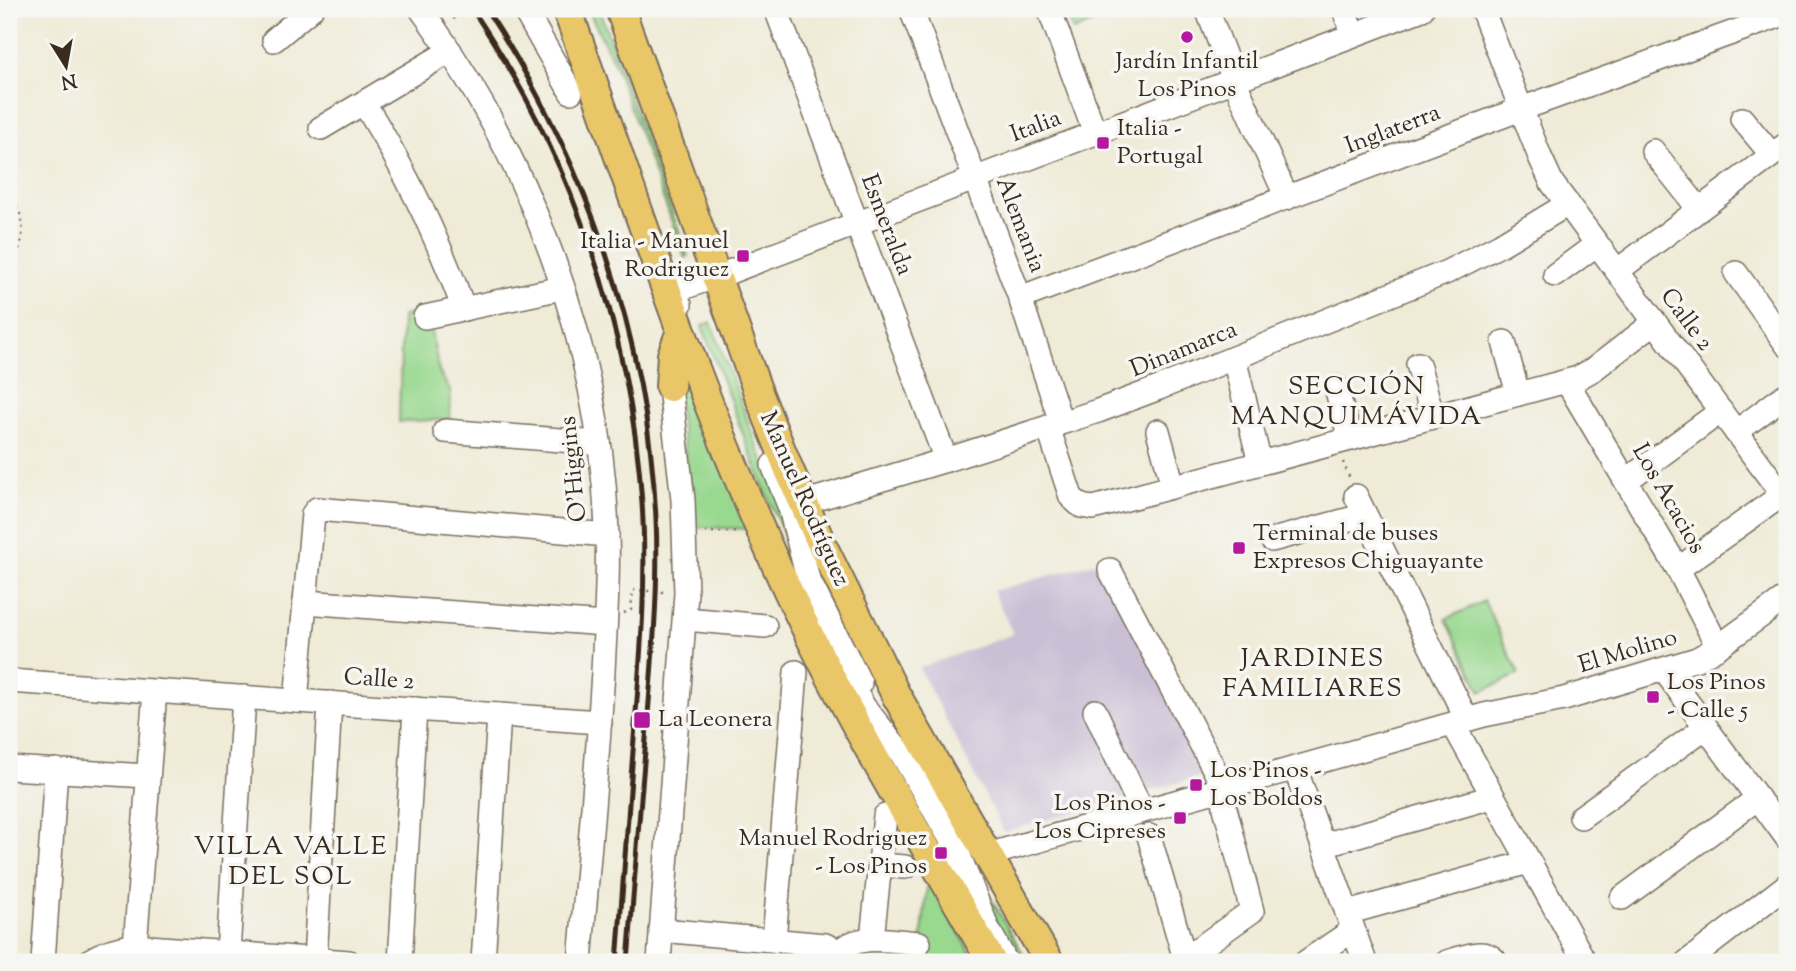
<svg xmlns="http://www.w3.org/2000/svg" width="1796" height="971" viewBox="0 0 1796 971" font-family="'Sorts Mill Goudy',serif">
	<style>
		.industrial { fill: #cbbfd5 }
		.green { fill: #98d88f; stroke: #6a8156; stroke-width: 2 }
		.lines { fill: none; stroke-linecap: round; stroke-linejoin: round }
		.minor-casing { stroke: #7a6e5f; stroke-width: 26 }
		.major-casing { stroke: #7a6e5f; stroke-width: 32 }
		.path { stroke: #7a6e5f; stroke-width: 2.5; stroke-dasharray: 2 5; stroke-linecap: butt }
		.minor { stroke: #fff; stroke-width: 23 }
		.major { stroke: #e9c769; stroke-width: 28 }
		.rail { stroke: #3b2a1e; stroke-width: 5 }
		.poi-dot { fill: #b5179e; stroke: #f6f6f2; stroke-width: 2.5 }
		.labels { text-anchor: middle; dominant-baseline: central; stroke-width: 7; stroke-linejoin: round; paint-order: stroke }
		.poi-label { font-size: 24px; fill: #3b2a1e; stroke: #f6f6f2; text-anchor: start }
		.street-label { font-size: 24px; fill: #3b2a1e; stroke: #f6f6f2 }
		.neighbourhood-label { font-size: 26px; letter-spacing: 2px; fill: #3b2a1e; stroke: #f6f6f2 }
	</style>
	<rect width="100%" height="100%" fill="#f6f6f2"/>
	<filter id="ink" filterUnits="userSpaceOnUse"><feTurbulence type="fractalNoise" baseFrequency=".0143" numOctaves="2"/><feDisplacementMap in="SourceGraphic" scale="14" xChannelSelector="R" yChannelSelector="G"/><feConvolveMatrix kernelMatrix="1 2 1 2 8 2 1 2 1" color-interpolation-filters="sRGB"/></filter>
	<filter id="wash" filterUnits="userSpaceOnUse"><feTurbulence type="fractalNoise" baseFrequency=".00686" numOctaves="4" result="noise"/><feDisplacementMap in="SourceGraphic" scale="28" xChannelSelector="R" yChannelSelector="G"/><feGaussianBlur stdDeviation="1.57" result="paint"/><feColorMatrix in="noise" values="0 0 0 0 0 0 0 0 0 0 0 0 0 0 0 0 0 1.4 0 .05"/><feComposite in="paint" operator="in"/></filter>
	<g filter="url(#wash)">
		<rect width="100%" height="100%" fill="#efebd7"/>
		<!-- industrial -->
		<path class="industrial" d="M1102,561L1209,774L1004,832L919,668L1013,634L993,591Z"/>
		<!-- green -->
		<g class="green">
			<path d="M588,9H599L688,256L685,258L615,65Z"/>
			<path d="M1065,9H1121L1122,11L1073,31Z"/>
			<path d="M427,310L439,372L451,392L450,419L399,422L402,316Z"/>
			<path d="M711,322L756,443L779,499L795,560L763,486L702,326Z"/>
			<path d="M676,354L749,529L696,527L675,381Z"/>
			<path d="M1484,601L1519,674L1481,692L1446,619Z"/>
			<path d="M977,875L1028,962H1013Z"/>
			<path d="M928,878L976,962H919Z"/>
		</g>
	</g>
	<g filter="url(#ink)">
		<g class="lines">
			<!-- minor casing -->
			<g class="minor-casing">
				<g id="minor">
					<path d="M421,9C530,160 602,347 607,535C609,581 605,626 603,672C597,769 588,866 580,962"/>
					<path d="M524,9L571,92"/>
					<path d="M776,9L946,460"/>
					<path d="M911,9L1020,298L1061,422"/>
					<path d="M1049,9L1095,133"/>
					<path d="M1207,9L1234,80L1287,198"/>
					<path d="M1344,9L1353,35"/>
					<path d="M1482,9L1540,157L1552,183L1787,501"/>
					<path d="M274,40L311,9"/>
					<path d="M364,103C405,169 437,236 464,309"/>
					<path d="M1742,119L1772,155"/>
					<path d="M321,128L450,51"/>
					<path d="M1653,151L1699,209"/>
					<path d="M1617,271L1787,144"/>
					<path d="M1736,273L1787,345"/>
					<path d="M1555,275L1597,244"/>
					<path d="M1020,298L1521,109L1787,13"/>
					<path d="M680,305L668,293L732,271L1422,9"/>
					<path d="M425,317L562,288"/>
					<path d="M1504,342L1518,394"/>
					<path d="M1234,358L1260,463"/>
					<path d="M1418,364L1433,417"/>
					<path d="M1567,382L1678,569L1718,647"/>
					<path d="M1336,387L1350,439"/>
					<path d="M1048,427L1071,497L1081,506L1093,508L1578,378L1594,369L1655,322"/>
					<path d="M445,431L599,443"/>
					<path d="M1158,431L1173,486"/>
					<path d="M1736,432L1787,394"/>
					<path d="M773,465L790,508L808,579L860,683"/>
					<path d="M1627,480L1721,411"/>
					<path d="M1356,496L1467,720"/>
					<path d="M803,503L946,460L1098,411L1159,388L1447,272L1500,245L1568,204"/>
					<path d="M1272,540L1365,515"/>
					<path d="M1678,569L1782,495"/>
					<path d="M1110,570L1224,788L1225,808L1252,911L1180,962"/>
					<path d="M305,602L605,624"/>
					<path d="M685,619L765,626"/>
					<path d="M1664,670L1787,838"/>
					<path d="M843,672L864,707L902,754L956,848L987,927L1006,962"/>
					<path d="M9,681L600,722"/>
					<path d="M296,701L313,514L317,509L607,535"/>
					<path d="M1095,711L1142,811"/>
					<path d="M1453,724L1585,962"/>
					<path d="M9,768L148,776"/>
					<path d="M1295,768L1365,962"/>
					<path d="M1581,817L1706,727"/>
					<path d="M1149,836L1185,959"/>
					<path d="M1323,845L1492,797"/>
					<path d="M987,855L1484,715L1564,699L1697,659L1718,647L1787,597"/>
					<path d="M880,865L905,867"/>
					<path d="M1622,898L1758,798"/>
					<path d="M1347,913L1529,862"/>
					<path d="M661,930L825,945L834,949L842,962"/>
					<path d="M872,939L885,816"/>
					<path d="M774,940L796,672"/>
					<path d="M135,946L155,691"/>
					<path d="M228,953L244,697"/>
					<path d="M837,953C859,932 891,941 919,943"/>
					<path d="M315,960L330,703"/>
					<path d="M43,962L56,770"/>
					<path d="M87,962C103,952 117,947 135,946L349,962"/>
					<path d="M400,962L415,709"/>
					<path d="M483,962L499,715"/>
					<path d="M659,962L686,593L683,500L670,387"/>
					<path d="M1306,962L1353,930"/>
					<path d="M1447,962C1463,958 1485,946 1496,962"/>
					<path d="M1687,962L1787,885"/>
				</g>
			</g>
			<!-- major casing -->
			<g class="major-casing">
				<g id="major">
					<path d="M567,9C636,201 698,397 784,582C844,713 920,837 992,962"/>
					<path d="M620,9L759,395L789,470L822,545L896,695L1049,962"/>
					<path d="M670,387L672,355L681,331"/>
				</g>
			</g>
			<!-- path -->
			<g class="path">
				<path d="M453,19L470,9"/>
				<path d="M9,195C28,217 26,244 9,267"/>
				<path d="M1343,462L1350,479"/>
				<path d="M705,532H736"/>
				<path d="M624,613L631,610L633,590L665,592"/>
			</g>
			<!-- minor -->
			<use href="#minor" class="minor"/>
			<!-- major -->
			<use href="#major" class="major"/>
			<!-- rail -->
			<g class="rail">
				<path d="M472,9C571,155 630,327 642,503C647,577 641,651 635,725C629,804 623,883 617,962"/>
				<path d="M486,9C586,160 648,337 656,519C659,584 653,650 648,715C641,797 634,880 628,962"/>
			</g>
		</g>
	</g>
	<!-- markers -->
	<g class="poi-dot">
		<circle cx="1187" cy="37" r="7"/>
		<rect x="1096" y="136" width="14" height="14" rx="3.5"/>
		<rect x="736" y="249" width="14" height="14" rx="3.5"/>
		<rect x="1232" y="541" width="14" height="14" rx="3.5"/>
		<rect x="1646" y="690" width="14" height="14" rx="3.5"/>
		<rect x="633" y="711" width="18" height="18" rx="3.5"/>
		<rect x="1189" y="778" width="14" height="14" rx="3.5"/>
		<rect x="1173" y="811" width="14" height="14" rx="3.5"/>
		<rect x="934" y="846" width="14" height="14" rx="3.5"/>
	</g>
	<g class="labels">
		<!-- poi labels -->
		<g class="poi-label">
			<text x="1187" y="62" text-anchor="middle">Jardín Infantil<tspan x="1187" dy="28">Los Pinos</tspan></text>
			<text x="1117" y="129">Italia -<tspan x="1117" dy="28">Portugal</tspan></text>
			<text x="729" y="242" text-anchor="end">Italia - Manuel<tspan x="729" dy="28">Rodriguez</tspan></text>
			<text x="1253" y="534">Terminal de buses<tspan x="1253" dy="28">Expresos Chiguayante</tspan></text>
			<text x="1667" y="683">Los Pinos<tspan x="1667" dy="28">- Calle 5</tspan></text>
			<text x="658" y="720">La Leonera</text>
			<text x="1210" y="771">Los Pinos -<tspan x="1210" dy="28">Los Boldos</tspan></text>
			<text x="1166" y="804" text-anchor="end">Los Pinos -<tspan x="1166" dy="28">Los Cipreses</tspan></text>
			<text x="927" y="839" text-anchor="end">Manuel Rodriguez<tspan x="927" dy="28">- Los Pinos</tspan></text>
		</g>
		<!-- street labels -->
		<g class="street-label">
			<text transform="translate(1036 127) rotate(-21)">Italia</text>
			<text transform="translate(1393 130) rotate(-21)">Inglaterra</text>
			<text transform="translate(886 225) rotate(69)">Esmeralda</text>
			<text transform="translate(1020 225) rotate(69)">Alemania</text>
			<text transform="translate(1686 320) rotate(53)">Calle 2</text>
			<text transform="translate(1184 350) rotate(-22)">Dinamarca</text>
			<text transform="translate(574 469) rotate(-96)">O'Higgins</text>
			<text transform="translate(804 499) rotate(66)">Manuel Rodríguez</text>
			<text transform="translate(1668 499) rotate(60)">Los Acacios</text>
			<text transform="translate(1628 652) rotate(-17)">El Molino</text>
			<text transform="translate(379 680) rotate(4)">Calle 2</text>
		</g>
		<!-- neighbourhood labels -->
		<g class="neighbourhood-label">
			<text x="1357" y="387">SECCIÓN<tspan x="1357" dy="30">MANQUIMÁVIDA</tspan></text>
			<text x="1313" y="659">JARDINES<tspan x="1313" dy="30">FAMILIARES</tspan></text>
			<text x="291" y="847">VILLA VALLE<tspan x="291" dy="30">DEL SOL</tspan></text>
		</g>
	</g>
	<!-- margin -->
	<rect width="1796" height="971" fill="none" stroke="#f6f6f2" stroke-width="35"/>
	<!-- north arrow -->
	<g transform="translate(66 66) rotate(169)" stroke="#f6f6f2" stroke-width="5" paint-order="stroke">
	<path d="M0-5L12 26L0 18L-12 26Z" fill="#3b2a1e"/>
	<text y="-10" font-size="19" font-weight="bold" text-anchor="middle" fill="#3b2a1e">N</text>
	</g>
</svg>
